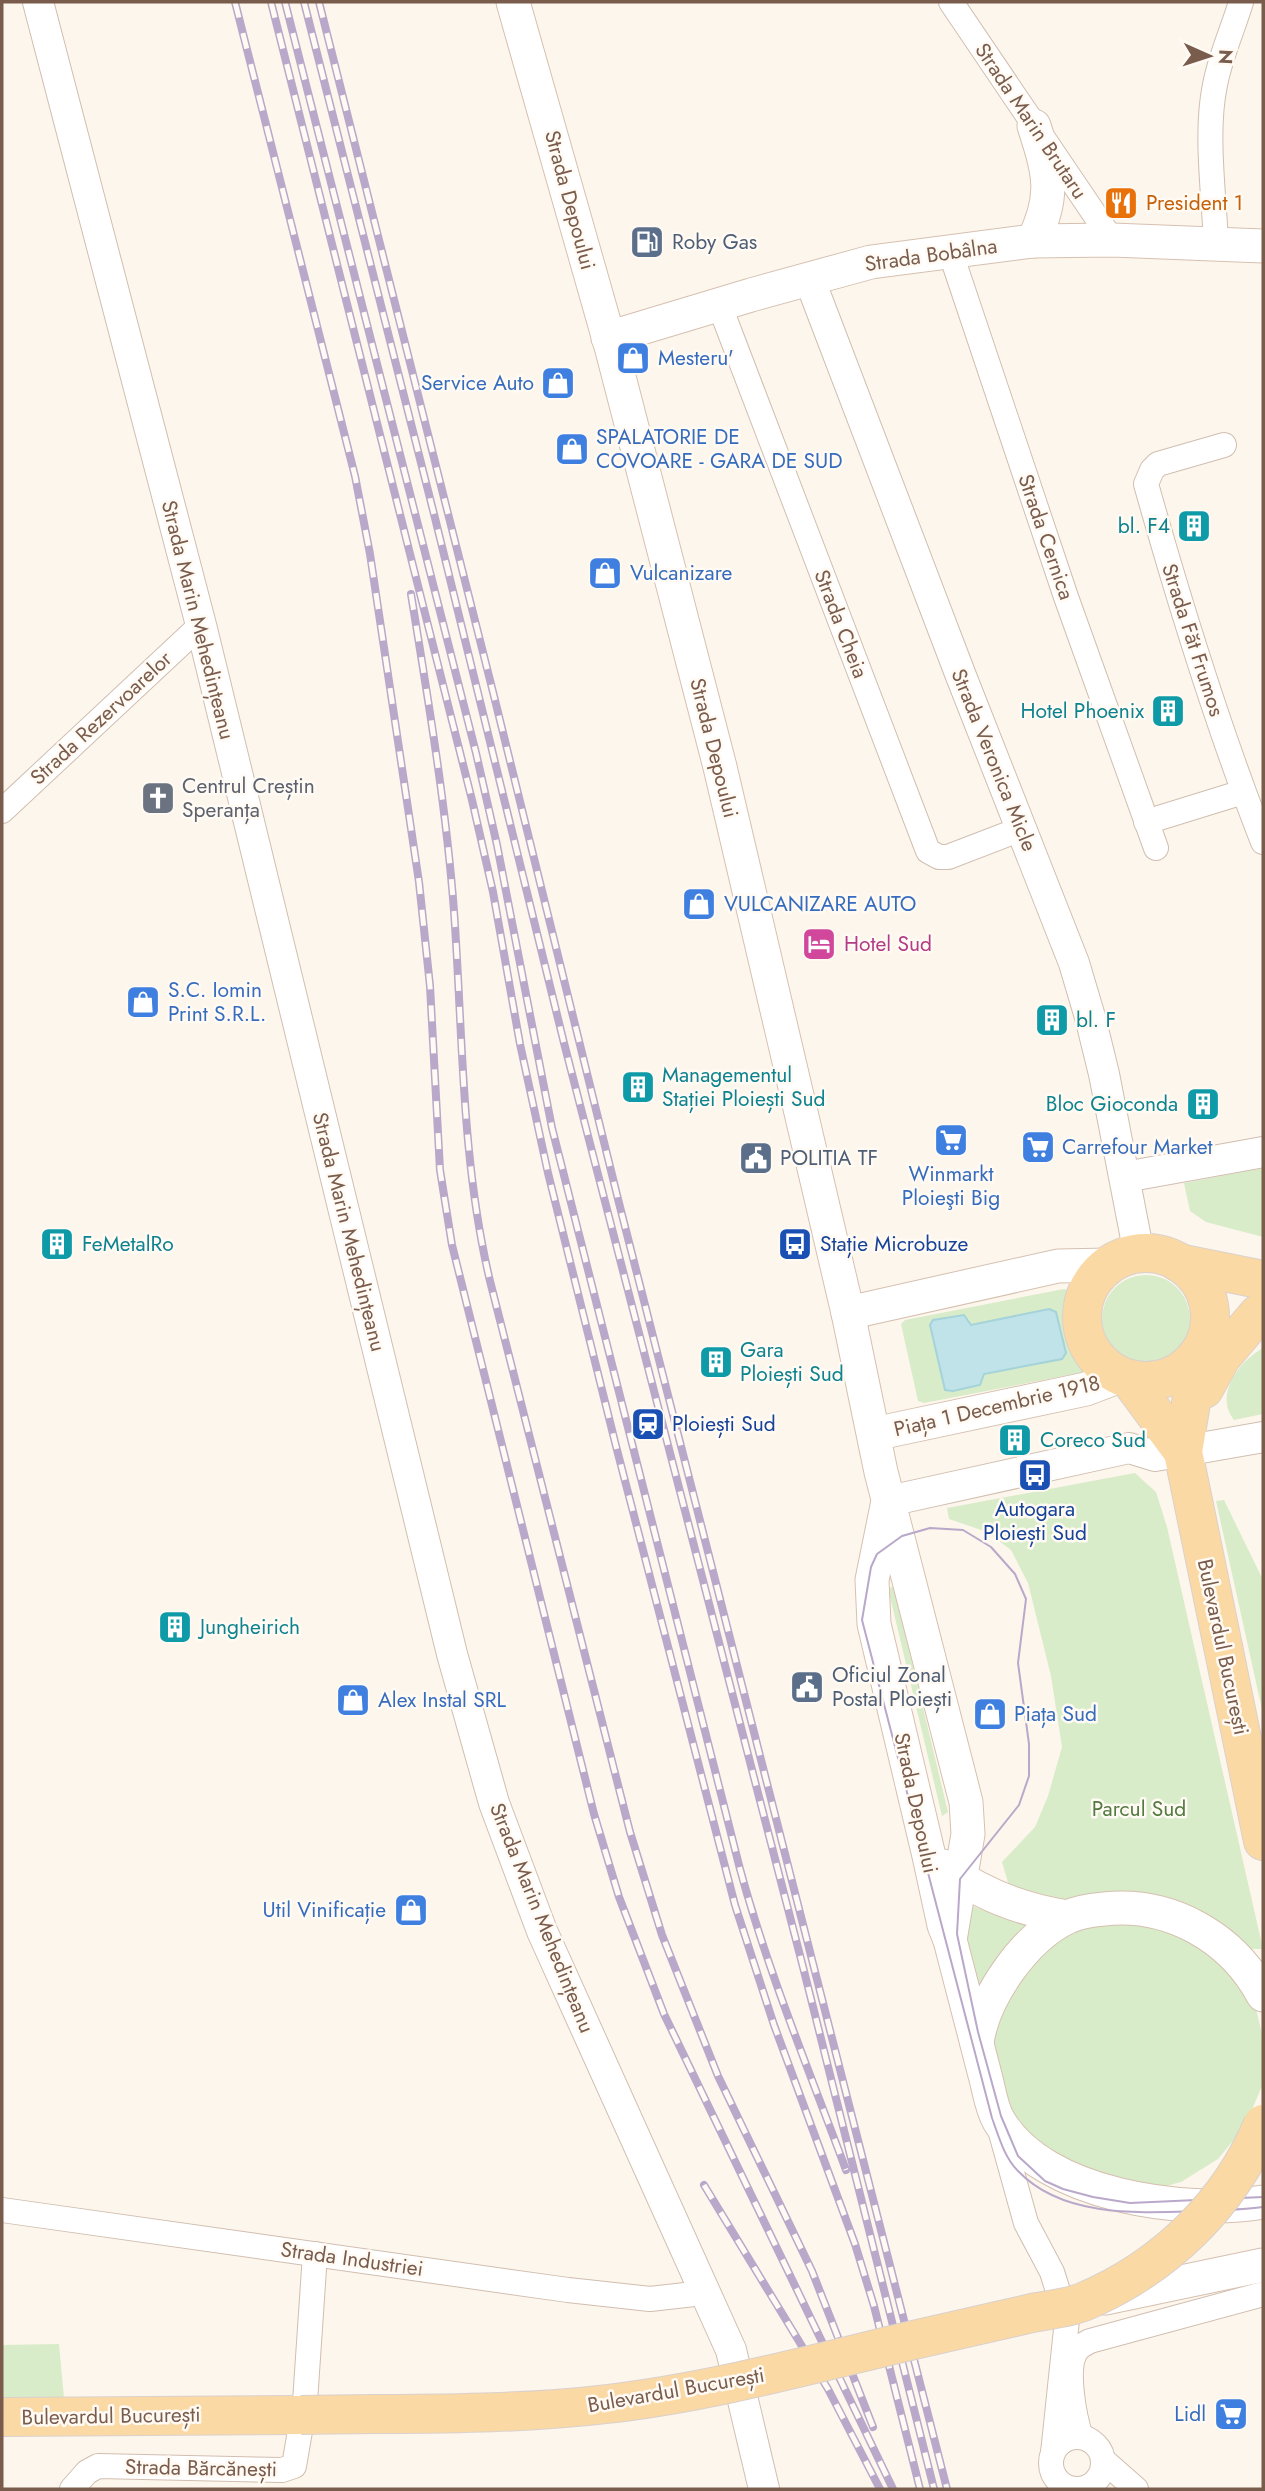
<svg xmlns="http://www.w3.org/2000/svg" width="1265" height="2491" viewBox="0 0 1265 2491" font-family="Jost,sans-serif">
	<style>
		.green { fill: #d8ecc9 }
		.water { fill: #bfe3e8; stroke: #a5d3da; stroke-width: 2 }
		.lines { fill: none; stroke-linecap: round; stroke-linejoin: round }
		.minor-casing { stroke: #d1beb0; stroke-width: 26 }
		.tertiary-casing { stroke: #d1beb0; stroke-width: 32 }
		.secondary-casing { stroke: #d6c0b0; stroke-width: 35 }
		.primary-casing { stroke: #dad1cd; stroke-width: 40 }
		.minor { stroke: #fff; stroke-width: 24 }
		.tertiary { stroke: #fff; stroke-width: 30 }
		.secondary { stroke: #fff; stroke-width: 33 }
		.primary { stroke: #fbd9a5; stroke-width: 38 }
		.tram { stroke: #b9a8c9; stroke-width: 2 }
		.rail-casing { stroke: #b9a8c9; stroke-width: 8 }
		.rail { stroke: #fffaf3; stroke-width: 5; stroke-dasharray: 16; stroke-linecap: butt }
		.primary-bridge-casing { stroke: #dad1cd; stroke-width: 40; stroke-linecap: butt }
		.primary-bridge { stroke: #fbd9a5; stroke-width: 38 }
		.labels { text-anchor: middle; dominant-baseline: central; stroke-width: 5; stroke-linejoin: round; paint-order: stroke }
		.street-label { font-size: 21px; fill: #7a5c4d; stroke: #fffaf3 }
		.food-label { font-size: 21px; fill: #c56008; stroke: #fffaf3; text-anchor: start }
		.service-label { font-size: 21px; fill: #4e5e75; stroke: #fffaf3; text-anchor: start }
		.shop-label { font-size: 21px; fill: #366cbe; stroke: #fffaf3; text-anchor: start }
		.culture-label { font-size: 21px; fill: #0d838f; stroke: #fffaf3; text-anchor: start }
		.worship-label { font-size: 21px; fill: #5b616d; stroke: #fffaf3; text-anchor: start }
		.hotel-label { font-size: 21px; fill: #b23c85; stroke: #fffaf3; text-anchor: start }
		.transit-label { font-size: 21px; fill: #164399; stroke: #fffaf3; text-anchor: start }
		.park-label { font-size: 21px; fill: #537a41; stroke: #fffaf3 }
	</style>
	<rect width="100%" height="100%" fill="#fdf6ec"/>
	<!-- green -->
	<g class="green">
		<path d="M1263,1168V1237L1206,1222L1190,1211L1184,1183Z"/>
		<circle cx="1146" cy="1319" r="44"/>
		<path d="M1064,1289L1072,1291C1076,1300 1071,1308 1070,1318C1068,1334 1078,1353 1088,1364L1085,1372L924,1403L918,1401L901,1324L905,1320Z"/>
		<path d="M1263,1348V1414L1234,1420C1231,1416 1227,1409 1227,1404C1224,1381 1245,1358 1263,1348Z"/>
		<path d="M1135,1473L1156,1492L1167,1527L1263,1949H1245L1211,1925L1029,1902L1009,1886L1002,1862L1035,1827L1048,1796L1062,1747L1051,1676L1028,1583L1011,1550L987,1532L949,1519L947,1508Z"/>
		<path d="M1224,1500L1263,1580V1714L1216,1501Z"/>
		<path d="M894,1587L948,1812L942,1816L888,1588Z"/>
		<path d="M965,1903L995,1915L1025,1919L1030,1923L986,1985L974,1991L960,1905Z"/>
		<path d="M1116,1918L1199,1937L1254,2001L1263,2038L1262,2086L1245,2126L1218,2159L1181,2182L1163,2187L1104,2178L1023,2142L991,2067L994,2024L1038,1951L1074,1928Z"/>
		<path d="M59,2344L64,2398H2V2345Z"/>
	</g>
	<!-- water -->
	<path class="water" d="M1049,1309L1056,1312L1066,1353L1062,1359L984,1374L980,1385L953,1391L945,1390L930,1325L933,1320L964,1315L971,1325Z"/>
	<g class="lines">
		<!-- minor casing -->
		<g class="minor-casing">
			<g id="minor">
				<path d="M951,2L1112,240"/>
				<path d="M1216,243C1214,194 1205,132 1215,85C1220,57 1233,29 1241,2"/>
				<path d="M950,251L1066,597L1156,848"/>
				<path d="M719,304L928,851L939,857H948L1021,829"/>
				<path d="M1224,445L1158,464L1152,470L1146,484C1180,605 1217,725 1263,842"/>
				<path d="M2,811L201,625"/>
				<path d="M1146,822L1243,792"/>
				<path d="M999,2126L1026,2223L1052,2272L1067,2320L1053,2453"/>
				<path d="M2,2210L568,2290L650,2299L703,2293"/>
				<path d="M1081,2437C1075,2419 1064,2367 1077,2350C1080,2346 1086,2343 1090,2341L1263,2294"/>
				<circle cx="1077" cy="2463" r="26"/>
				<path d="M1103,2460L1136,2489"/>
				<path d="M72,2489L87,2472L98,2466L282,2470L294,2466L305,2402L315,2254"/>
			</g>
		</g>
		<!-- tertiary casing -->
		<g class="tertiary-casing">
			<g id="tertiary">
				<path d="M38,2L201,625L452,1654L494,1803L542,1931L731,2350L764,2489"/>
				<path d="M809,278L961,676L1074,963L1090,1017L1104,1074L1139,1254"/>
				<path d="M1125,1177L1263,1152"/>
				<path d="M889,1501L1129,1448L1155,1456L1263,1437"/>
			</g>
		</g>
		<!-- secondary casing -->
		<g class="secondary-casing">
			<g id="secondary">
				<path d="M513,2L612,350L720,767L848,1313L881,1472L966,1802L968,1834L950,1940"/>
				<path d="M1033,241C1056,196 1049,172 1034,126"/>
				<path d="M608,338L751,295L871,262L1033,241L1112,240L1263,246"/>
				<path d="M848,1313L1058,1266L1109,1265"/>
				<path d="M874,1434L1086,1389L1120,1376"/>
				<path d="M887,1506L872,1580L874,1624L929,1856L944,1925L950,1940C962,1985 973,2030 985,2075C989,2089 991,2108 999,2121C1043,2196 1185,2215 1263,2202"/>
				<path d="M943,1866C980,1894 1022,1910 1068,1917"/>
				<path d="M977,2043C983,1997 1025,1937 1068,1917C1078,1912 1092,1910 1104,1909C1170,1902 1232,1937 1263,1995"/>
				<path d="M1105,2298L1263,2265"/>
			</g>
		</g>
		<!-- primary casing -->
		<g class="primary-casing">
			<g id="primary">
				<circle cx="1146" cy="1317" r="64"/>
				<path d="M1179,1263L1263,1280"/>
				<path d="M1199,1353L1183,1452L1263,1841"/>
				<path d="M1130,1380L1183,1452"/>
				<path d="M1204,1389L1221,1358L1258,1314"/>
				<path d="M2,2417L301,2415"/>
			</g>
		</g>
		<!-- minor -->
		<use href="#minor" class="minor"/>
		<!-- tertiary -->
		<use href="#tertiary" class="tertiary"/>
		<!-- secondary -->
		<use href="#secondary" class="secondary"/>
		<!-- primary -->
		<use href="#primary" class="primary"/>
		<!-- tram -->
		<path class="tram" d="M1263,2197L1130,2203L1093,2197L1063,2189L1045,2181L1018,2156L1001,2116L978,2032L957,1934L960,1879L1019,1805L1029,1776V1744L1018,1663L1026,1599L1015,1574L991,1547L963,1530L930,1528L902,1536L877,1554L871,1567L862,1620L992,2118C999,2137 1004,2157 1018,2171C1063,2218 1139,2213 1198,2211C1220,2210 1242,2210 1263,2207"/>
		<!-- rail casing -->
		<g class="rail-casing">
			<g id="rail">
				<path d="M235,2L355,476L370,554L419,882L430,986L440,1170L452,1245L594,1814L619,1897L664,2014L893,2489"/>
				<path d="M271,2L472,800L493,892L520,1044L548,1173L616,1446L735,1905L774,2025L855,2244L874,2306L920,2489"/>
				<path d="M285,2L476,753L497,845L552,1128L740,1869C768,1972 809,2070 846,2170"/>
				<path d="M304,2L435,518L564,1043L803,1967L934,2489"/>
				<path d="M319,2L493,692L619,1203L947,2489"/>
				<path d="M411,594C428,699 446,805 454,911C463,1035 461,1159 490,1281L630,1832L662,1935L718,2076L812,2271L873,2427"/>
				<path d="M704,2185L828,2389L880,2489"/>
			</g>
		</g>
		<!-- rail -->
		<use href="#rail" class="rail"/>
		<!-- primary-bridge casing -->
		<g class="primary-bridge-casing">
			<path id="primary-bridge" d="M301,2415C402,2413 506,2416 607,2404C712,2392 816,2363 918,2339C956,2330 994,2322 1032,2313C1048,2310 1068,2308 1083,2302C1164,2268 1230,2204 1263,2124"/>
		</g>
		<!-- primary-bridge -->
		<use href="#primary-bridge" class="primary-bridge"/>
	</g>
	<!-- icons -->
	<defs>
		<g id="restaurant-square" transform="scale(1.75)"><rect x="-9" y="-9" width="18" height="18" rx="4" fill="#e8710a" stroke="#fffaf3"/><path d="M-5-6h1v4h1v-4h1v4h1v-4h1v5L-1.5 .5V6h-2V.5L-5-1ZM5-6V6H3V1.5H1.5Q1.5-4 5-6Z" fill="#fff"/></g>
		<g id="fuel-square" transform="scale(1.75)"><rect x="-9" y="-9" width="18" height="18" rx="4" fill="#5c6f8a" stroke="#fffaf3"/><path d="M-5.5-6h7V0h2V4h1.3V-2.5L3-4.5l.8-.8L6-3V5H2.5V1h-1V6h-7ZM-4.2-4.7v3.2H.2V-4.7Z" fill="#fff"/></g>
		<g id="shop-square" transform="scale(1.75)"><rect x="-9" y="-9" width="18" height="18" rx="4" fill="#3f7fe0" stroke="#fffaf3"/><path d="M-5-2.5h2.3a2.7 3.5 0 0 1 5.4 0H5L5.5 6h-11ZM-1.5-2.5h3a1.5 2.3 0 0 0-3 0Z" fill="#fff"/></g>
		<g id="building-square" transform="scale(1.75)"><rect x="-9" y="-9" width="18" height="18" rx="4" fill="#0f9aa8" stroke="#fffaf3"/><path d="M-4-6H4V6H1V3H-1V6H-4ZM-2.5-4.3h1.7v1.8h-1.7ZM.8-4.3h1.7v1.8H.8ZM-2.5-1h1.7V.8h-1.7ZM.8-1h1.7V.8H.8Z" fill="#fff"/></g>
		<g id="church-square" transform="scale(1.75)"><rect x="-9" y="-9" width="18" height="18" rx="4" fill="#6b7280" stroke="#fffaf3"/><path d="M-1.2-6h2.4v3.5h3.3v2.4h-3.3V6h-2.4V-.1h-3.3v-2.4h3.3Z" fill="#fff"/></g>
		<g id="hotel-square" transform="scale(1.75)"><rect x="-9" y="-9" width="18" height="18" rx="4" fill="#d1479c" stroke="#fffaf3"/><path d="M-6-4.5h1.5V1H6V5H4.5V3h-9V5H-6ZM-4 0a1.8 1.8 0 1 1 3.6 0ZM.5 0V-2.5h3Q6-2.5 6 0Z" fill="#fff"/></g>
		<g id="supermarket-square" transform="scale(1.75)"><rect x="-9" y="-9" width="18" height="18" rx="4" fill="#3f7fe0" stroke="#fffaf3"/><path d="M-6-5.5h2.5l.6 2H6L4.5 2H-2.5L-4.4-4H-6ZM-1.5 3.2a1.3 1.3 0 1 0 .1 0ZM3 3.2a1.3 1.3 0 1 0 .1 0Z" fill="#fff"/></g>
		<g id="civic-square" transform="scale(1.75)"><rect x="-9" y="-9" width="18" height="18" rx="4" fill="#5c6f8a" stroke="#fffaf3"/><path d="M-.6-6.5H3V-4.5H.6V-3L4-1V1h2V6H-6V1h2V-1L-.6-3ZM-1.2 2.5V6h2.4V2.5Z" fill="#fff"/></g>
		<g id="bus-square" transform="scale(1.75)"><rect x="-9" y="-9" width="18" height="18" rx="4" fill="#1a4fb4" stroke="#fffaf3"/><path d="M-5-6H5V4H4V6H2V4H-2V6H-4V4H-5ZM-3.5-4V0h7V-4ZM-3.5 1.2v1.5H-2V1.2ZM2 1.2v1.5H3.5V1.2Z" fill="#fff"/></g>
		<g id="station-square" transform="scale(1.75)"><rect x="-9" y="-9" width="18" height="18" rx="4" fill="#1a4fb4" stroke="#fffaf3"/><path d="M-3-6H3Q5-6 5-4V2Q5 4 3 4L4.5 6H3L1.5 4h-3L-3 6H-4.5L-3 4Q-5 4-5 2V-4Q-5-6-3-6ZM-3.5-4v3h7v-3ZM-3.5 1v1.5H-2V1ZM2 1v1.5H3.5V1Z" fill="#fff"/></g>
	</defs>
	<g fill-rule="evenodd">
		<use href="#restaurant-square" x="1121" y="203"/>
		<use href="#fuel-square" x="647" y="242"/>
		<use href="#shop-square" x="633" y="358"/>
		<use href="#shop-square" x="558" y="383"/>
		<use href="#shop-square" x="572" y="449"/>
		<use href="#building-square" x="1194" y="526"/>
		<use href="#shop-square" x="605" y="573"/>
		<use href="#building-square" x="1168" y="711"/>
		<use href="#church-square" x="158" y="798"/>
		<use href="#shop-square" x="699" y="904"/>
		<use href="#hotel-square" x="819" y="944"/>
		<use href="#shop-square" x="143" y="1002"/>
		<use href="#building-square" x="1052" y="1020"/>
		<use href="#building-square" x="638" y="1087"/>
		<use href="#building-square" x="1203" y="1104"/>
		<use href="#supermarket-square" x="951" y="1140"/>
		<use href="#supermarket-square" x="1038" y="1147"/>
		<use href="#civic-square" x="756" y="1158"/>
		<use href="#building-square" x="57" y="1244"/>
		<use href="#bus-square" x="795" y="1244"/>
		<use href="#building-square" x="716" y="1362"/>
		<use href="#station-square" x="648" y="1424"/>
		<use href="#building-square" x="1015" y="1440"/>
		<use href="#bus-square" x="1035" y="1475"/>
		<use href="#building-square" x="175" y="1627"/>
		<use href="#civic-square" x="807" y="1687"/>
		<use href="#shop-square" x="353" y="1700"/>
		<use href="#shop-square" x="990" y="1714"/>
		<use href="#shop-square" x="411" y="1910"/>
		<use href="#supermarket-square" x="1231" y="2414"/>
	</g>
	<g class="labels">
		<!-- street labels -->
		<g class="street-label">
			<text transform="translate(1031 121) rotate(56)">Strada Marin Brutaru</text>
			<text transform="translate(570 200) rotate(75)">Strada Depoului</text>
			<text transform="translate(931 255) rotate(-8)">Strada Bobâlna</text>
			<text transform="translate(1046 537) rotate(71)">Strada Cernica</text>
			<text transform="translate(198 620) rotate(76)">Strada Marin Mehedințeanu</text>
			<text transform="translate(841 624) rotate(69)">Strada Cheia</text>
			<text transform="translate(1193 640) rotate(72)">Strada Făt Frumos</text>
			<text transform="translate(101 718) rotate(-43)">Strada Rezervoarelor</text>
			<text transform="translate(714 748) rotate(76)">Strada Depoului</text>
			<text transform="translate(994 760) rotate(68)">Strada Veronica Micle</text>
			<text transform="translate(349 1232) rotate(76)">Strada Marin Mehedințeanu</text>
			<text transform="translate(997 1406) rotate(-13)">Piața 1 Decembrie 1918</text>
			<text transform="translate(1223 1647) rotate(78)">Bulevardul București</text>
			<text transform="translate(916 1803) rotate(78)">Strada Depoului</text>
			<text transform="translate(542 1918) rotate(68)">Strada Marin Mehedințeanu</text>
			<text transform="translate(352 2259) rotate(8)">Strada Industriei</text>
			<text transform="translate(676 2390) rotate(-10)">Bulevardul București</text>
			<text transform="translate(111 2416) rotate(-1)">Bulevardul București</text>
			<text transform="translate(201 2468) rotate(1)">Strada Bărcănești</text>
		</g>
		<!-- food labels -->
		<g class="food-label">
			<text x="1146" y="203">President 1</text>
		</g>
		<!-- service labels -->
		<g class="service-label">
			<text x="672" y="242">Roby Gas</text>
			<text x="780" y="1158">POLITIA TF</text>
			<text x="832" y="1675">Oficiul Zonal<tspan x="832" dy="24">Postal Ploiești</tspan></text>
		</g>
		<!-- shop labels -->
		<g class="shop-label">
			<text x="658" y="358">Mesteru'</text>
			<text x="534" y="383" text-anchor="end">Service Auto</text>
			<text x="596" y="437">SPALATORIE DE<tspan x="596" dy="24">COVOARE - GARA DE SUD</tspan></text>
			<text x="630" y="573">Vulcanizare</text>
			<text x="724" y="904">VULCANIZARE AUTO</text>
			<text x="168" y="990">S.C. Iomin<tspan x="168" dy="24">Print S.R.L.</tspan></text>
			<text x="1062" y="1147">Carrefour Market</text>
			<text x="951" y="1174" text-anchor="middle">Winmarkt<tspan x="951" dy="24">Ploieşti Big</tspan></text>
			<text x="378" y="1700">Alex Instal SRL</text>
			<text x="1014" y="1714">Piața Sud</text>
			<text x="386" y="1910" text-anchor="end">Util Vinificație</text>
			<text x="1206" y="2414" text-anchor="end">Lidl</text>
		</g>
		<!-- culture labels -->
		<g class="culture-label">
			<text x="1170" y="526" text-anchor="end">bl. F4</text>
			<text x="1144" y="711" text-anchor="end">Hotel Phoenix</text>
			<text x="1076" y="1020">bl. F</text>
			<text x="662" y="1075">Managementul<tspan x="662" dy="24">Stației Ploiești Sud</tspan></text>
			<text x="1178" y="1104" text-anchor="end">Bloc Gioconda</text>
			<text x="82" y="1244">FeMetalRo</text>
			<text x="740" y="1350">Gara<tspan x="740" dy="24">Ploiești Sud</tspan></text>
			<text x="1040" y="1440">Coreco Sud</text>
			<text x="200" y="1627">Jungheirich</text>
		</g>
		<!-- worship labels -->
		<g class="worship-label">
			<text x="182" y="786">Centrul Creștin<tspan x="182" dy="24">Speranța</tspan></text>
		</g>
		<!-- hotel labels -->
		<g class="hotel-label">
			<text x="844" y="944">Hotel Sud</text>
		</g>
		<!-- transit labels -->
		<g class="transit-label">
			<text x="820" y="1244">Stație Microbuze</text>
			<text x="672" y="1424">Ploiești Sud</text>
			<text x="1035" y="1509" text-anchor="middle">Autogara<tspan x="1035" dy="24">Ploiești Sud</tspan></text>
		</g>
		<!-- park labels -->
		<g class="park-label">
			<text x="1139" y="1809">Parcul Sud</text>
		</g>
	</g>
	<!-- border -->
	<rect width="1265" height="2491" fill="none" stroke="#7a5c4d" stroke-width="7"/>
	<!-- north arrow -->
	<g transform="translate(1209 56) rotate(93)" stroke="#fffaf3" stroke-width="5" paint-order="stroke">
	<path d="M0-5L12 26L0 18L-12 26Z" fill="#7a5c4d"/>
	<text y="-10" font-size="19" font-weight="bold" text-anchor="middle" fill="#7a5c4d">N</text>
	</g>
</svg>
